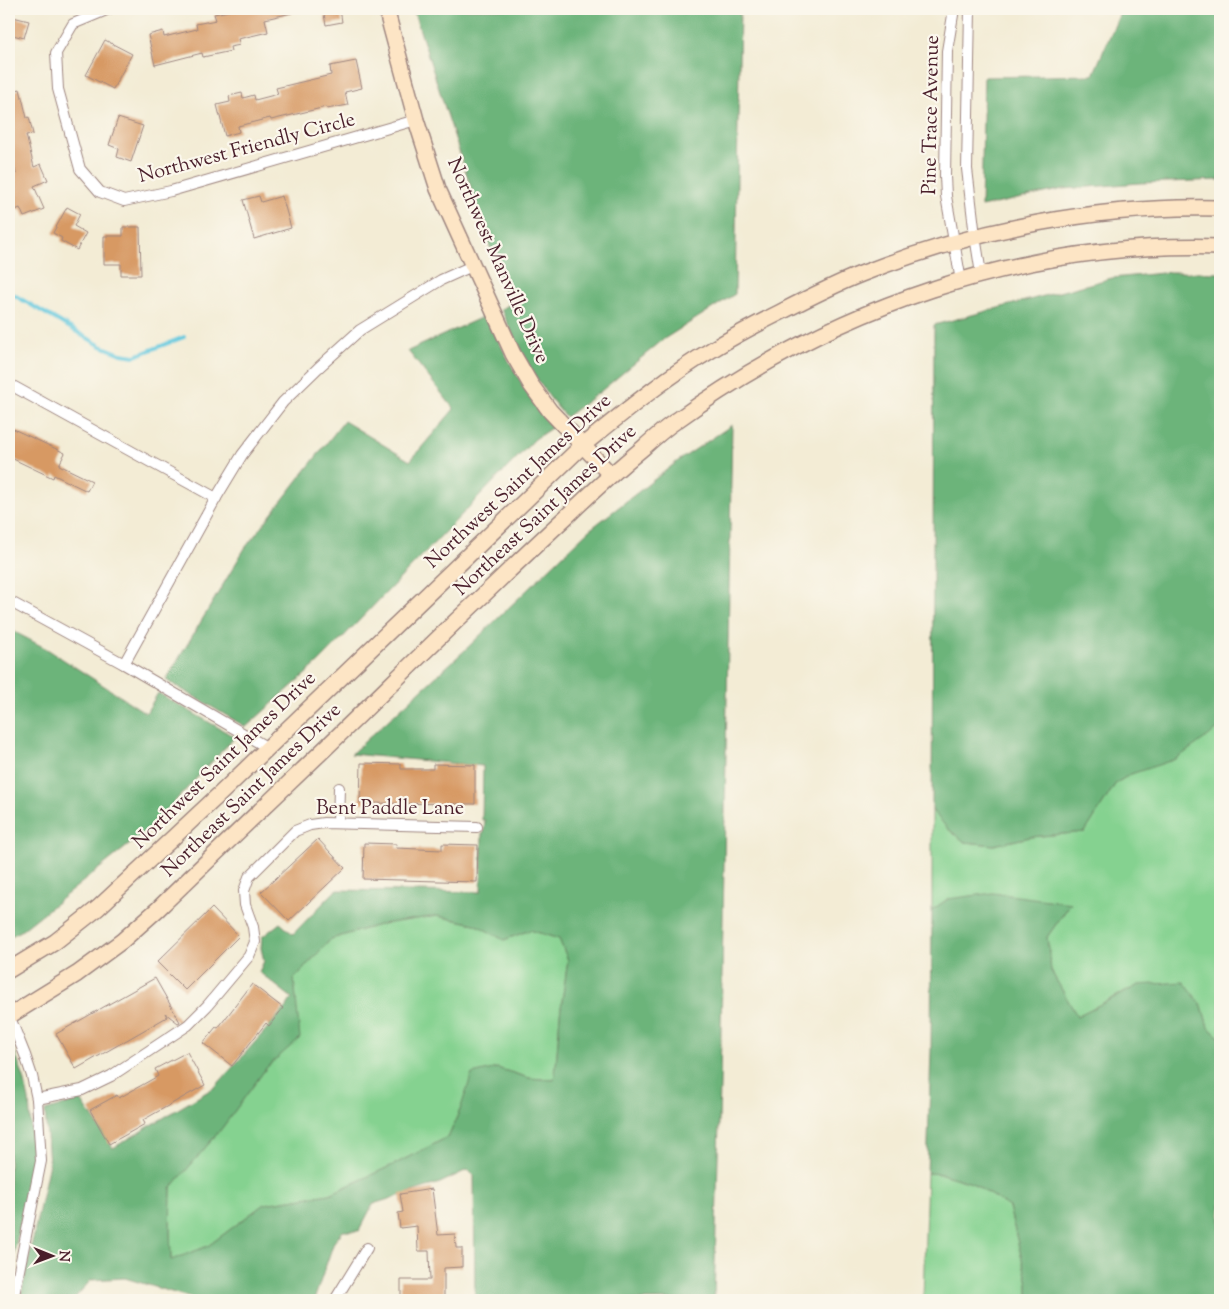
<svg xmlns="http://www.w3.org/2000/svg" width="1229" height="1309" viewBox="0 0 1229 1309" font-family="'Sorts Mill Goudy',serif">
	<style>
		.green { fill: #85d290; stroke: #68785e }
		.forest { fill: #6cb47a; stroke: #5b6a52; fill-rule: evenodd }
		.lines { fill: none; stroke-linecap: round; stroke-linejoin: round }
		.stream { stroke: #61c8de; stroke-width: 4 }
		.building { fill: #d79964 }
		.street-casing { stroke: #9e8680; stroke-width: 12 }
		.secondary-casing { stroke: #9e8680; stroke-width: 18 }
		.street { stroke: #fff; stroke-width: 10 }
		.secondary { stroke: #fde5c5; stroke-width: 15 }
		.labels { text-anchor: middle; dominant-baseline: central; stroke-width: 4.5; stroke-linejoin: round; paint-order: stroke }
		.street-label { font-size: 20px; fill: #4a1f2b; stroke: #fbf7ec }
	</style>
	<rect width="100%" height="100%" fill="#fbf7ec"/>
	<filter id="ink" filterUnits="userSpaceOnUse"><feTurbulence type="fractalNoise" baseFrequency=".02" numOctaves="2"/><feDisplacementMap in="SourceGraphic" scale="10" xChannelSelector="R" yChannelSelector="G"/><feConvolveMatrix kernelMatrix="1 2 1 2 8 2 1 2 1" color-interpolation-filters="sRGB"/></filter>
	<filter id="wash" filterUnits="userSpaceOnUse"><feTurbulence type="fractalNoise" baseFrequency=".0096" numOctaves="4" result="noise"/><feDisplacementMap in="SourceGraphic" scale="20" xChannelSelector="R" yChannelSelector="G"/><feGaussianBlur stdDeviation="1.12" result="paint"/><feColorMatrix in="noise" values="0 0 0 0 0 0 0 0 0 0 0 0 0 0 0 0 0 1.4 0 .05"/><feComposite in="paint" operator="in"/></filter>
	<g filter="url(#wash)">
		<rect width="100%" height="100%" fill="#f3ecd5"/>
		<!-- green -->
		<g class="green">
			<path d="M1218,729L1220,730V1038L1208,1027L1202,1006L1139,985L1077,1016L1051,971L1047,937L1071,903L948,899L932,910V810L948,829L965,842L994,845L1030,837L1085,832L1116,783L1131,774L1151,766Z"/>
			<path d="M437,916L475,924L504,940L530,930L559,939L568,960L560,1015L556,1067L554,1080L529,1078L497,1068L460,1110L448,1137L397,1163L330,1194L264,1204L208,1246L171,1261L170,1229L171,1188L222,1128L267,1067L299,1038L294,979L331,939L382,924Z"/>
			<path d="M927,1173L942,1174L972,1183L1009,1207L1028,1283V1300H923Z"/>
		</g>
		<!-- forest -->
		<g class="forest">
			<path d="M413,9H740L735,294L664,339L601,391L566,417C536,384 519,349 501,309L509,305Z"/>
			<path d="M1220,11V180L1140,183L1063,189L981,207L984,77L1093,75L1120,13Z"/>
			<path d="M1173,272L1220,273V730L1218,729L1176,759L1131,774L1116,783L1085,832L1030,837L994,845L965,842L948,829L932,810L934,325L1112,278Z"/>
			<path d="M487,315C505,356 524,393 554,426L535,439L319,662L246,727L166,680L245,548L344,421L410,461L454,409L408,351Z"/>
			<path d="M732,425L720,1086L714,1300H475L474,1175L467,1170L440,1183L373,1204L359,1231H343L334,1242L314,1300H198L125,1278L91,1280L73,1300H20L49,1163L45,1111L81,1100L113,1148L215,1087L287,1006L292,998L259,972L264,961L261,948L262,937L280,923L293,934L336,890L481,892L482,834L484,833L485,820H482L483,766L351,754L464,651L588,531L678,461ZM437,916L475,924L504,940L530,930L559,939L568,960L560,1015L556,1067L554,1080L529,1078L497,1068L472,1074L460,1110L448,1137L397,1163L330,1194L264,1204L208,1246L171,1260L170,1229L171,1188L222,1128L267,1067L300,1038L294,979L331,939L382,924Z"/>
			<path d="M9,629L47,649L146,713L158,693L235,737L150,828L21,931L9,937Z"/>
			<path d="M993,893L1071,903L1047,937L1051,971L1077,1016L1139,985L1184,982L1202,1006L1208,1027L1220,1038V1300H1028V1283L1009,1207L972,1183L942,1174L927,1173L931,1051L932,910L948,899Z"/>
			<path d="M9,1036L24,1078L29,1100L33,1161L9,1278Z"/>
		</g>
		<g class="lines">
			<!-- stream -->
			<path class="stream" d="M9,292L101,346L121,354L135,356L184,337"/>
		</g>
		<g id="blocks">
			<!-- building -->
			<g class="building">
				<path d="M238,9H292V13L265,19L268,32L238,39L240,45L230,47L231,51L203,57L202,53L155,65L148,35L163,31L164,37L197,29L196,24L216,20L214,14Z"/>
				<path d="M323,9H340L342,22L326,25Z"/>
				<path d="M9,16L29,21L24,38L9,34Z"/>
				<path d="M105,40L132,54L113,89L86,75Z"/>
				<path d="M356,61L362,88L345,92L348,105L327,109L326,107L271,120L270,118L238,126L239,132L225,136L217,105L230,102L229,96L242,93L243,98L254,95L255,100L278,94L276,88L331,75L330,66Z"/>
				<path d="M20,89L27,118L29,117L33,134L26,135L34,167L41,164L48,180L34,186L44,209L24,217L20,208L13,211L9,201V177L16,174L9,144V92Z"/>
				<path d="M118,118L143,126L131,162L117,157L119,149L109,145Z"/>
				<path d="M259,196L261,202L282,196L291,228L254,239L243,200Z"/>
				<path d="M67,207L80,214L74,226L86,233L77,250L61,241L62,238L53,233Z"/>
				<path d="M123,227H140L141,275H121V264H104V236H123Z"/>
				<path d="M9,427L65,453L59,465L92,481L87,491L54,475L53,478L9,457Z"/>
				<path d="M361,763L401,764V769H433V764L475,765V804L360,803Z"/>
				<path d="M318,839L345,868L289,921L261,892Z"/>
				<path d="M364,843L397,844L396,848L442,850V844L478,845L477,882L363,879Z"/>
				<path d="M212,908L239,936L185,990L157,962Z"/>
				<path d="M155,978L180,1022L178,1023L165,1013L167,1017L76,1069L56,1034Z"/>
				<path d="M252,984L283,1008L269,1026L266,1023L232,1066L203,1043L216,1027L218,1028Z"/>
				<path d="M187,1052L205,1085L143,1120L145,1124L109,1144L90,1110L117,1095L119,1098L158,1076L155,1069Z"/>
				<path d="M432,1189L438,1235L455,1234L456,1248H462V1267L444,1268V1300H401V1280H430L429,1251H418L417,1226L400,1228L398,1213L403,1212L400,1194Z"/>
			</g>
		</g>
	</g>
	<g filter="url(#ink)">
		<use href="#blocks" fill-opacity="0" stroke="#9e8680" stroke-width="1"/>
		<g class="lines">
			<!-- street casing -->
			<g class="street-casing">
				<g id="street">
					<path d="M109,9L73,24L56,53L58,89L80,169L100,192L124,201L171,191L416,120"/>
					<path d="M954,9L947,51L945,176L946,196L961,281"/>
					<path d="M970,9L967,169L975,236L981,274"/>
					<path d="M9,384L216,498"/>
					<path d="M9,601L124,664L268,748"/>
					<path d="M124,664L216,498L242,455L283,402L318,368L360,330L441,280L472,266"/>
					<path d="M338,823L339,788"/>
					<path d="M9,1015L25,1055L32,1076L37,1099L41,1161L13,1300"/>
					<path d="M37,1099L82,1090L111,1076L188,1025L207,1006L249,956L255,942L253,927L245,905L244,891L249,877L295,831L310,825L324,823L477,827"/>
					<path d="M335,1300L367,1248"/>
				</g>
			</g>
			<!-- secondary casing -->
			<g class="secondary-casing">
				<g id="secondary">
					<path d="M386,9L416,120L438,189L513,354L531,385L550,411L611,475"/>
					<path d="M9,970L55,942L98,908L223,791L582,446C624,412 666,377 713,349C734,336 757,324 779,313C806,299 833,285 861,274C975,229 1098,205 1220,208"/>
					<path d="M9,1016L77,974L122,941L158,909C201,867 245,825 289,783C346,729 401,674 457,620C493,586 529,551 566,517C591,493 616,470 643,448C653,439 663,430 673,423C833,307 1022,241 1220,247"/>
				</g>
			</g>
			<!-- street -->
			<use href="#street" class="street"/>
			<!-- secondary -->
			<use href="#secondary" class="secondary"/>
		</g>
	</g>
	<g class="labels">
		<!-- street labels -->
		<g class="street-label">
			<text transform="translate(932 115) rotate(-89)">Pine Trace Avenue</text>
			<text transform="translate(247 149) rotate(-15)">Northwest Friendly Circle</text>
			<text transform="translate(497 261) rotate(66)">Northwest Manville Drive</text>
			<text transform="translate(519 482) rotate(-43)">Northwest Saint James Drive</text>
			<text transform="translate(546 511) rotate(-43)">Northeast Saint James Drive</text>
			<text transform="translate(225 761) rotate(-44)">Northwest Saint James Drive</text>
			<text transform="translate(252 791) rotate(-44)">Northeast Saint James Drive</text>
			<text x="390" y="809">Bent Paddle Lane</text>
		</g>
	</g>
	<!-- margin -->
	<rect width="1229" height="1309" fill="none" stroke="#fbf7ec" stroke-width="30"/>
	<!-- north arrow -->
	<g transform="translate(52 1256) rotate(91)" stroke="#fbf7ec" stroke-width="4" paint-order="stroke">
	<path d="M0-4L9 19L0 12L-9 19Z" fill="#4a1f2b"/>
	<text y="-8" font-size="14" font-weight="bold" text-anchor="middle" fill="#4a1f2b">N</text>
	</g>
</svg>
